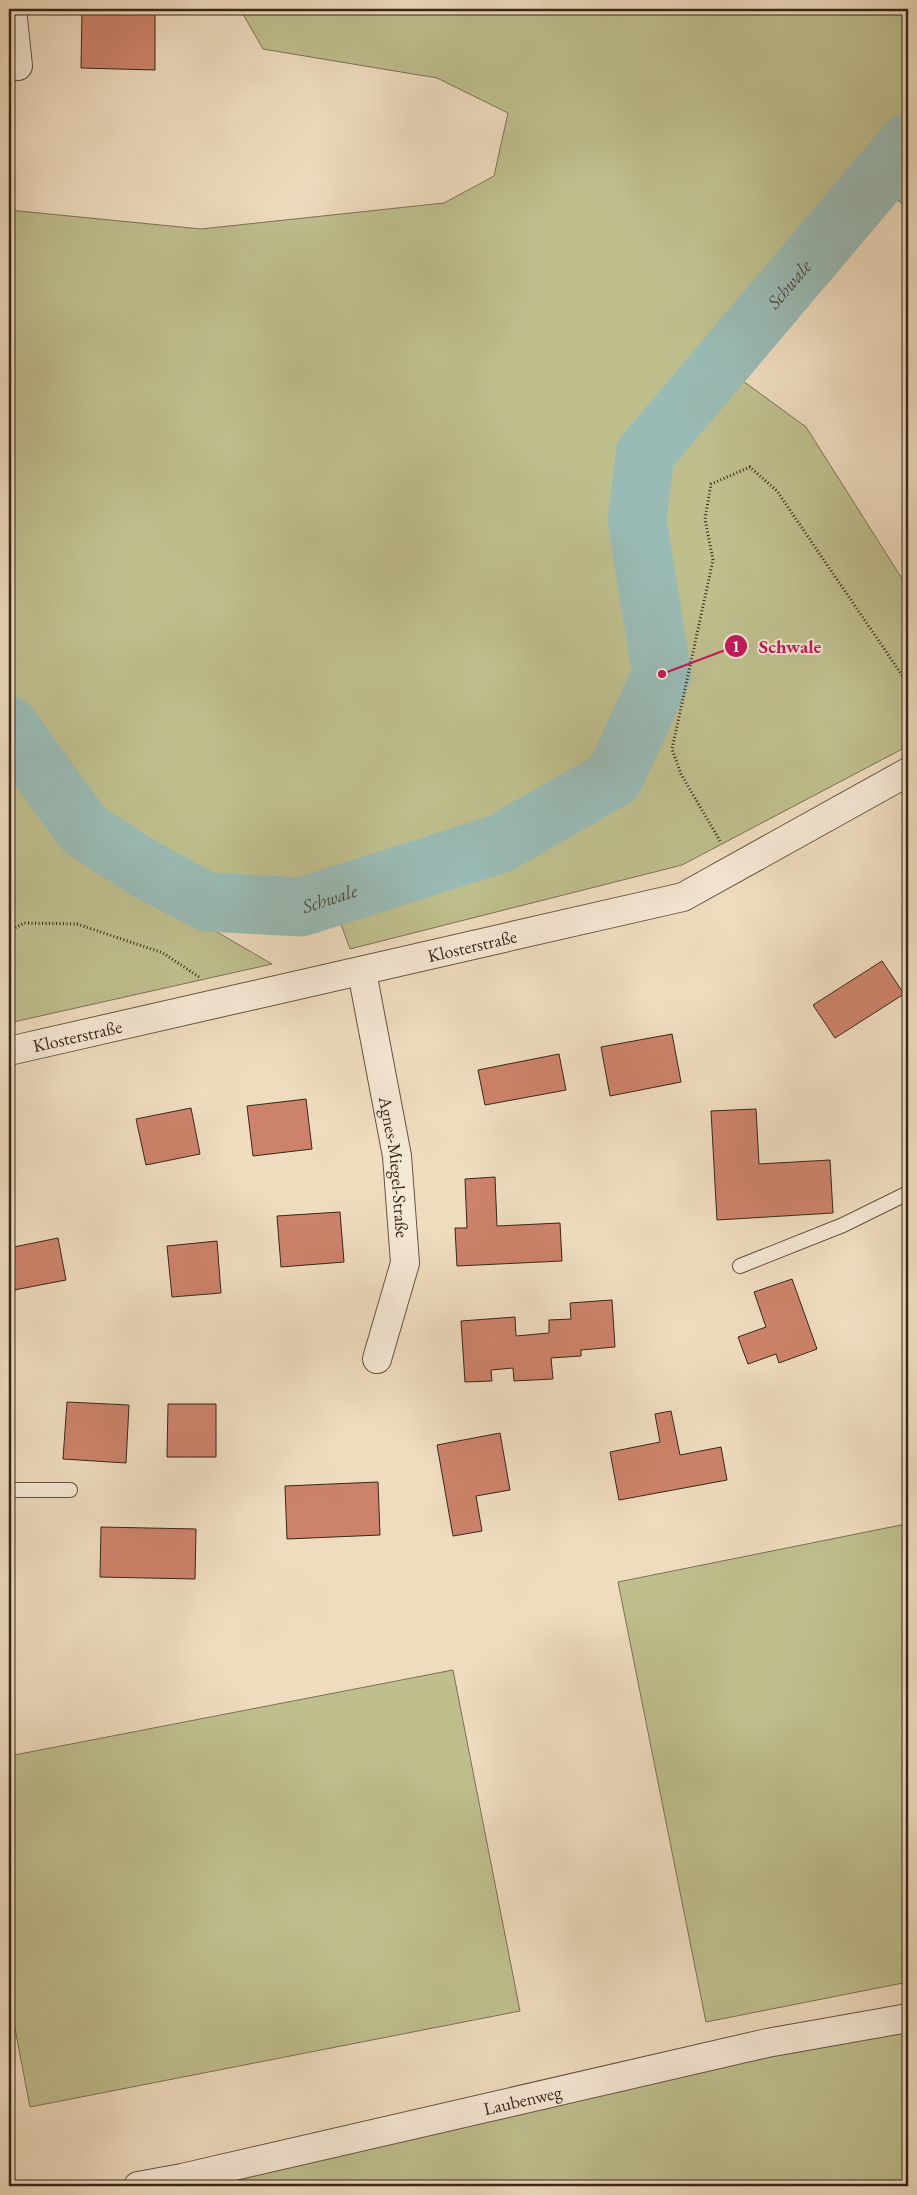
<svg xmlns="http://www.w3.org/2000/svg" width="917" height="2195" viewBox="0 0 917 2195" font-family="'EB Garamond',serif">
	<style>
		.green { fill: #bfbf8e; stroke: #7b7254 }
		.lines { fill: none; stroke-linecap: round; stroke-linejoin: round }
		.river { stroke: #9abbb5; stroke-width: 59 }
		.building { fill: #cd836b; stroke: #372619 }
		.lane-casing { stroke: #655442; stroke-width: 16 }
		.street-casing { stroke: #655442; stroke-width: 30 }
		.path { stroke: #372619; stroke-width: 3; stroke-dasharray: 1 2.5; stroke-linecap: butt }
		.lane { stroke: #f5e8d5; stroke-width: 14 }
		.street { stroke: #f5e8d5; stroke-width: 28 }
		.labels { text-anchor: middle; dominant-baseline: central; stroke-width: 4; stroke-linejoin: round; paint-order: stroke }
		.street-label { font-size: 18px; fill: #372619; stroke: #f5e8d5 }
		.water-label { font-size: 19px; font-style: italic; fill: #504b40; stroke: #f5e8d5 }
		.leader { fill: none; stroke: #c2185b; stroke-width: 2 }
		.callout-dot { fill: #c2185b; stroke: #f5e8d5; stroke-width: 2 }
		.mark-label { font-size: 15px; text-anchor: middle; font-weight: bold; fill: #fff }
		.callout-label { font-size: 19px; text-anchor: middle; font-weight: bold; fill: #c2185b; stroke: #f5e8d5; stroke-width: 4; stroke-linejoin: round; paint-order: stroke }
	</style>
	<rect width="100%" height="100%" fill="#efdcbf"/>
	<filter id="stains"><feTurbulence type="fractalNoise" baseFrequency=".004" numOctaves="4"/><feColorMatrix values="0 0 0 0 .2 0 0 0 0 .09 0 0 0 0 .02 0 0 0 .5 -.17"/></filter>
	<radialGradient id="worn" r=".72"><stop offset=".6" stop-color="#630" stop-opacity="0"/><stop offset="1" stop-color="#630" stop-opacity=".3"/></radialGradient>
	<!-- green -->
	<g class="green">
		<path d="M240,9H908V208L895,198L732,373L806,427L908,588V746L682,865L350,949L338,916L205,925L272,964L9,1023V210L201,229L444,203L494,176L508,113L437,78L263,49Z"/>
		<path d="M906,1524L908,1538V1982L706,2022L618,1582Z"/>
		<path d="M453,1670L520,2011L30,2107L9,1997V1756Z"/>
		<path d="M908,2018V2186H138Z"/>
	</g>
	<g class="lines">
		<!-- river -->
		<path class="river" id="s1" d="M9,726L84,830L145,869L207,902L301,907L499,844L614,778L662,674L637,521L645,454L908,143"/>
	</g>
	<!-- building -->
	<g class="building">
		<path d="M82,9H155V70L81,68Z"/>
		<path d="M882,961L904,994L835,1038L813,1005Z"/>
		<path d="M672,1034L681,1082L610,1096L601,1047Z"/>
		<path d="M559,1054L566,1090L485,1105L478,1070Z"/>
		<path d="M306,1099L312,1149L253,1156L247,1106Z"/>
		<path d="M191,1108L200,1154L146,1165L136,1119Z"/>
		<path d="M756,1109L759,1164L830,1160L833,1213L717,1220L711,1111Z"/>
		<path d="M495,1177L497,1226L560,1223L562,1261L457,1266L455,1228H467L465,1179Z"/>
		<path d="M340,1212L344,1262L281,1267L277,1216Z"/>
		<path d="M58,1238L66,1280L9,1291V1248Z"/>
		<path d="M217,1241L221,1293L172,1297L167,1246Z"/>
		<path d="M792,1279L817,1349L779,1363L776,1354L748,1364L738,1337L766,1327L754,1292Z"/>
		<path d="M612,1300L615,1347L581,1350V1356L551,1358L553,1379L514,1381L513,1368L491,1370L492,1381L465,1382L461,1321L515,1317L516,1336L549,1333V1320L571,1319L570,1303Z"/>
		<path d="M67,1402L129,1405L126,1463L63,1459Z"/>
		<path d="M168,1404H216V1457H167Z"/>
		<path d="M671,1411L680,1455L721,1447L727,1480L619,1500L610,1452L660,1442L655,1414Z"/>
		<path d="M500,1433L510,1490L476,1496L482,1531L453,1536L437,1445Z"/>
		<path d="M378,1482L380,1535L287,1539L285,1486Z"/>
		<path d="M101,1527L196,1529L195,1579L100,1577Z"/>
	</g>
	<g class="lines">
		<!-- lane casing -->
		<g class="lane-casing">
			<g id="lane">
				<path d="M740,1266L843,1225L908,1193"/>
				<path d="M9,1490H70"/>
			</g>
		</g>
		<!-- street casing -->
		<g class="street-casing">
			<g id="street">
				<path d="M12,9L18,66"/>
				<path id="s2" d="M362,972L397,1156L405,1263L377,1359"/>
				<path id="s3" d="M9,1051L683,897L908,772"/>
				<path id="s4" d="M138,2186L182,2178L767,2043L908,2018"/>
			</g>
		</g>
		<!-- path -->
		<g class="path">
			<path d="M720,841L681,774L672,749L713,560L705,519L711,484L750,467L777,491L908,684"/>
			<path d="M9,931L24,923L77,924L163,953L199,977"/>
		</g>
		<!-- lane -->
		<use href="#lane" class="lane"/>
		<!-- street -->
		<use href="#street" class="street"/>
	</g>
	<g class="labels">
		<!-- street labels -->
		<g class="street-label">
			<text stroke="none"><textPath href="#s3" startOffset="475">Klosterstraße</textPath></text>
			<text stroke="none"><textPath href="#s3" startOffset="70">Klosterstraße</textPath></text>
			<text stroke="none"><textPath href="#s2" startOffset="198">Agnes-Miegel-Straße</textPath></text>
			<text stroke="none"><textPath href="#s4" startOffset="394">Laubenweg</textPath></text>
		</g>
		<!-- water labels -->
		<g class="water-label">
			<text stroke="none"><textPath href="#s1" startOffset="1265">Schwale</textPath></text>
			<text stroke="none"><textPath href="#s1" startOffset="395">Schwale</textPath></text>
		</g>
	</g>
	<!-- callouts -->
	<path class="leader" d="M662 674L736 646"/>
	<g class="callout-dot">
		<circle cx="662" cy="674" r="5"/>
		<circle cx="736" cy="646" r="12"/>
	</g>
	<g class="mark-label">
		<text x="736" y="652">1</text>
	</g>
	<g class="callout-label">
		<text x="790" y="653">Schwale</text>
	</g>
	<!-- margin -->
	<rect width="917" height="2195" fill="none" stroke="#efdcbf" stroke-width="30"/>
	<rect x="10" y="10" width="897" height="2175" fill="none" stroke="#372619" stroke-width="2.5"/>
	<rect x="15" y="15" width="887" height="2165" fill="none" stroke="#372619"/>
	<rect width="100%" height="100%" filter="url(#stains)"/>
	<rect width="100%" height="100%" fill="url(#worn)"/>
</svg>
